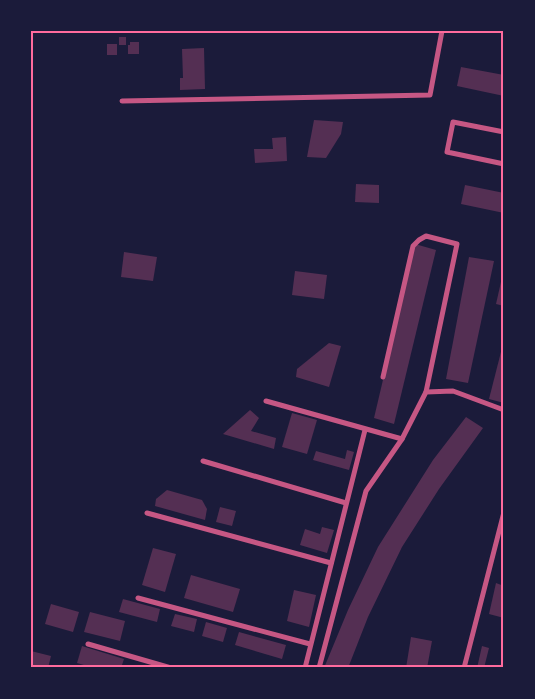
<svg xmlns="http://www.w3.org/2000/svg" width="535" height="699" viewBox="0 0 535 699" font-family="Lato,sans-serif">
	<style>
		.building { fill: #542f53 }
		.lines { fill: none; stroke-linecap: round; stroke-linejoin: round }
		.minor { stroke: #c65784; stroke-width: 5 }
		.neatline { fill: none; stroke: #ff6b9d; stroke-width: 2 }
	</style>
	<rect width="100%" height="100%" fill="#1b1b3a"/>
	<!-- building -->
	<g class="building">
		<rect x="119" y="37" width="7" height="8"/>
		<path d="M130,42H139V54H128V45H130Z"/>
		<rect x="107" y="44" width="10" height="11"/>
		<path d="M204,48L205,89L180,90V78H183L182,49Z"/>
		<path d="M461,67L504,75V96L457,86Z"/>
		<path d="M314,120L343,122L341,134L326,158L307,157Z"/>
		<path d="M286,137L287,161L255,163L254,149H273L272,138Z"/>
		<path d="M356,184L379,185V203L355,202Z"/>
		<path d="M465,185L504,193V213L461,204Z"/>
		<path d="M415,244L436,250L394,424L374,418Z"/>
		<path d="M124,252L157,257L153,281L121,277Z"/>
		<path d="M469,257L494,261L468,383L446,379Z"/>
		<path d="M295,271L327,275L324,299L292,295Z"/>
		<path d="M503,273H504V306L496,304Z"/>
		<path d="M329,343L341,346L329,387L296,377L297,369Z"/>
		<path d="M503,344H504V403L489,399Z"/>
		<path d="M250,410L259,418L251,431L276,438L274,449L223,434Z"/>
		<path d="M292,413L317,420L307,454L282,447Z"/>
		<path d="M466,417L483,428L439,489L402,547L368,617L348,668H324L348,610L378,547L433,460Z"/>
		<path d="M347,450L354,452L349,470L313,460L316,451L345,459Z"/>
		<path d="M167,490L202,500L207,509L205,520L155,506L156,499Z"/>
		<path d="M220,507L236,511L232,526L216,522Z"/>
		<path d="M322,527L334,530L327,553L300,545L305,529L320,534Z"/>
		<path d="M153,548L176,554L165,592L142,585Z"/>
		<path d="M191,575L240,589L233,612L184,598Z"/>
		<path d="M496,583L504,586V618L489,614Z"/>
		<path d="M294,590L316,595L309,627L287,621Z"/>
		<path d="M123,599L160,609L157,622L119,612Z"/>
		<path d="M51,604L79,612L73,632L45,624Z"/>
		<path d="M90,612L125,621L120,641L84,632Z"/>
		<path d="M175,614L197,619L194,632L171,626Z"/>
		<path d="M206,622L227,628L223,642L202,636Z"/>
		<path d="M239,632L286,645L282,659L235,645Z"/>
		<path d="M411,637L432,641L427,668H406Z"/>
		<path d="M82,646L124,659L121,668H94L77,663Z"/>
		<path d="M482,646L489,648L484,668H477Z"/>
		<path d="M31,651L51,656L48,668H31Z"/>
	</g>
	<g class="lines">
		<!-- minor -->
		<g class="minor">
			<path d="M122,101L430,95L442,31"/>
			<path d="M504,132L453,122L447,152L504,164"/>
			<path d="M383,377L413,246L419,240L426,236L457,244L426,392"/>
			<path d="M266,401L402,439L426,392L453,391L504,410"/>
			<path d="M203,461L346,503"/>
			<path d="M147,513L331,563"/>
			<path d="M138,598L310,644"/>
			<path d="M88,644L171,668"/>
			<path d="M305,668L365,430"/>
			<path d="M319,668L366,491L402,439"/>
			<path d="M464,668L504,512"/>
		</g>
	</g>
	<!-- border -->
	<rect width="535" height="699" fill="none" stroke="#1b1b3a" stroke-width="65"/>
	<rect x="32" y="32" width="470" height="634" class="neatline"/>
</svg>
